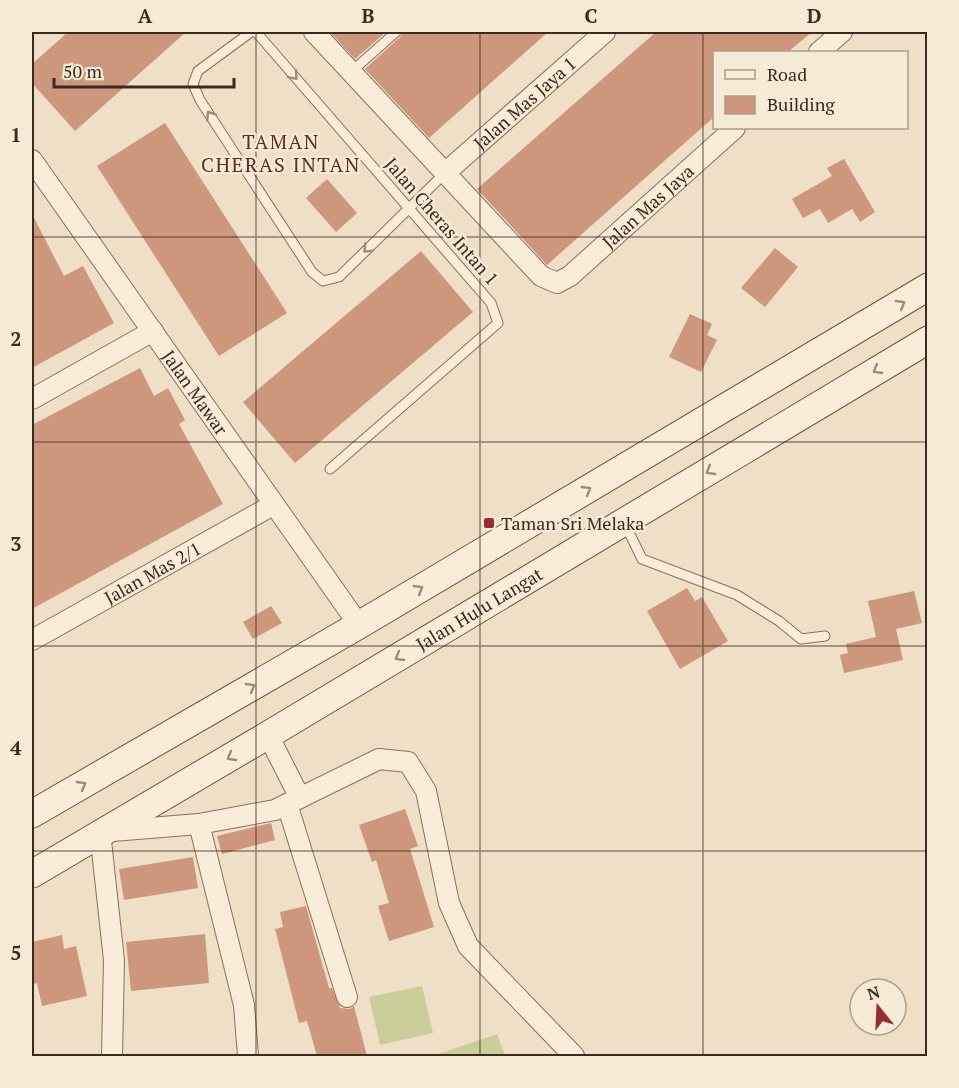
<svg xmlns="http://www.w3.org/2000/svg" width="959" height="1088" viewBox="0 0 959 1088" font-family="'PT Serif',serif">
	<style>
		.green { fill: #cacc9a }
		.building { fill: #cc977d }
		.lines { fill: none; stroke-linecap: round; stroke-linejoin: round }
		.lane-casing { stroke: #89715c; stroke-width: 11 }
		.street-casing { stroke: #89715c; stroke-width: 22 }
		.secondary-casing { stroke: #6b523f; stroke-width: 29 }
		.lane { stroke: #f9edda; stroke-width: 9 }
		.street { stroke: #f9edda; stroke-width: 20 }
		.secondary { stroke: #f9edda; stroke-width: 27 }
		.oneway { stroke: #9a8c7d }
		.grid { fill: none; stroke: #3a2a20; stroke-width: 1.5; stroke-opacity: 0.55 }
		.poi-dot { fill: #982c36; stroke: #f5ead6; stroke-width: 2 }
		.labels { text-anchor: middle; dominant-baseline: central; stroke-width: 5; stroke-linejoin: round; paint-order: stroke }
		.street-label { font-size: 18px; fill: #3a2a20; stroke: #f5ead6 }
		.poi-label { font-size: 18px; fill: #3a2a20; stroke: #f5ead6; text-anchor: start }
		.neighbourhood-label { font-size: 20px; letter-spacing: 1.5px; fill: #66291f; stroke: #f5ead6 }
		.neatline { fill: none; stroke: #3a2a20; stroke-width: 2 }
		.grid-label { font-size: 20px; text-anchor: middle; font-weight: bold; fill: #3a2a20 }
	</style>
	<rect width="100%" height="100%" fill="#eedfc6"/>
	<!-- green -->
	<g class="green">
		<path d="M422,986L433,1033L380,1045L369,997Z"/>
		<path d="M497,1034L505,1056H439L438,1054Z"/>
	</g>
	<!-- building -->
	<g class="building">
		<path d="M68,32H186L75,131L32,83V64Z"/>
		<path d="M330,32H386L355,59Z"/>
		<path d="M403,32H548L429,138L365,69L400,37Z"/>
		<path d="M656,32H812L788,52H714V117L547,265L477,189Z"/>
		<path d="M165,123L287,313L219,356L97,166Z"/>
		<path d="M844,159L875,212L860,222L852,209L828,223L820,209L803,218L792,199L832,176L827,168Z"/>
		<path d="M327,179L357,213L336,232L306,198Z"/>
		<path d="M32,214L64,276L83,266L114,323L32,368Z"/>
		<path d="M775,248L798,267L765,307L741,288Z"/>
		<path d="M421,251L473,312L295,463L243,402Z"/>
		<path d="M690,314L712,324L707,335L717,340L701,372L669,357Z"/>
		<path d="M140,368L154,396L168,388L185,420L179,424L223,504L32,609V425Z"/>
		<path d="M687,588L695,601L702,597L728,641L680,669L647,611Z"/>
		<path d="M914,591L922,623L896,629L903,660L844,673L840,655L848,653L846,644L876,637L868,601Z"/>
		<path d="M271,606L282,623L253,639L243,622Z"/>
		<path d="M405,809L418,846L410,849L434,927L389,941L378,906L389,903L376,860L372,862L359,825Z"/>
		<path d="M271,823L275,840L222,854L217,836Z"/>
		<path d="M193,857L198,888L124,900L119,869Z"/>
		<path d="M306,906L329,988H332L340,1008L350,1009L354,1006L367,1056H317L307,1021L299,1023L275,929L283,927L280,912Z"/>
		<path d="M205,934L209,983L131,991L126,942Z"/>
		<path d="M62,935L64,949L76,946L87,996L42,1006L37,983L32,985V942Z"/>
	</g>
	<g class="lines">
		<!-- lane casing -->
		<g class="lane-casing">
			<g id="lane">
				<path d="M251,32L198,71L193,84L200,100L312,272L323,281L339,277L445,173"/>
				<path d="M256,32L491,303L498,323L330,469"/>
				<path d="M351,72L396,32"/>
				<path d="M625,524L642,559L737,595L779,621L801,639L825,636"/>
			</g>
		</g>
		<!-- street casing -->
		<g class="street-casing">
			<g id="street">
				<path id="s1" d="M314,32L541,276L557,283L570,276L735,128"/>
				<path d="M819,52L842,32"/>
				<path id="s2" d="M32,160L359,625"/>
				<path id="s3" d="M445,173L605,32"/>
				<path d="M32,399L153,331"/>
				<path id="s4" d="M32,640L273,505"/>
				<path d="M268,735L300,798"/>
				<path d="M287,804L347,997"/>
				<path d="M199,824L244,1005L248,1056"/>
				<path d="M112,1056L114,960L100,832L199,824L275,810L379,759L408,762L426,791L449,903L468,946L574,1056"/>
			</g>
		</g>
		<!-- secondary casing -->
		<g class="secondary-casing">
			<g id="secondary">
				<path d="M32,814L359,625L928,287"/>
				<path id="s5" d="M32,874L268,735L928,340"/>
			</g>
		</g>
		<!-- lane -->
		<use href="#lane" class="lane"/>
		<!-- street -->
		<use href="#street" class="street"/>
		<!-- secondary -->
		<use href="#secondary" class="secondary"/>
	</g>
	<!-- one-way arrows -->
	<defs><path id="oneway-chevron" d="M-2-3.5L2.5 0L-2 3.5" fill="none" stroke-width="1.6" stroke-linecap="round" stroke-linejoin="round" transform="scale(1.5)"/></defs>
	<g class="oneway">
		<use href="#oneway-chevron" transform="translate(294 76) rotate(49)"/>
		<use href="#oneway-chevron" transform="translate(210 115) rotate(-123)"/>
		<use href="#oneway-chevron" transform="translate(367 249) rotate(135)"/>
		<use href="#oneway-chevron" transform="translate(901 304) rotate(-31)"/>
		<use href="#oneway-chevron" transform="translate(877 370) rotate(149)"/>
		<use href="#oneway-chevron" transform="translate(710 471) rotate(149)"/>
		<use href="#oneway-chevron" transform="translate(587 490) rotate(-31)"/>
		<use href="#oneway-chevron" transform="translate(419 589) rotate(-31)"/>
		<use href="#oneway-chevron" transform="translate(399 657) rotate(149)"/>
		<use href="#oneway-chevron" transform="translate(251 687) rotate(-30)"/>
		<use href="#oneway-chevron" transform="translate(231 757) rotate(150)"/>
		<use href="#oneway-chevron" transform="translate(82 785) rotate(-30)"/>
	</g>
	<!-- grid -->
	<path class="grid" d="M256,32V1056M480,32V1056M703,32V1056M32,237H928M32,442H928M32,646H928M32,851H928"/>
	<!-- markers -->
	<rect class="poi-dot" x="483" y="517" width="12" height="12" rx="3"/>
	<g class="labels">
		<!-- street labels -->
		<g class="street-label">
			<text stroke="none"><textPath href="#s3" startOffset="106">Jalan Mas Jaya 1</textPath></text>
			<text stroke="none"><textPath href="#s1" startOffset="470">Jalan Mas Jaya</textPath></text>
			<text transform="translate(442 221) rotate(49)">Jalan Cheras Intan 1</text>
			<text stroke="none"><textPath href="#s2" startOffset="284">Jalan Mawar</textPath></text>
			<text stroke="none"><textPath href="#s4" startOffset="138">Jalan Mas 2/1</textPath></text>
			<text stroke="none"><textPath href="#s5" startOffset="520">Jalan Hulu Langat</textPath></text>
		</g>
		<!-- poi labels -->
		<g class="poi-label">
			<text x="501" y="523">Taman Sri Melaka</text>
		</g>
		<!-- neighbourhood labels -->
		<g class="neighbourhood-label">
			<text x="281" y="141">TAMAN<tspan x="281" dy="23">CHERAS INTAN</tspan></text>
		</g>
	</g>
	<!-- border -->
	<rect width="959" height="1088" fill="none" stroke="#f5ead6" stroke-width="66"/>
	<!-- legend -->
	<rect x="713" y="51" width="195" height="78" fill="#f5ead6" stroke="#aa9d8d" stroke-width="1.5"/>
	<rect x="725" y="70" width="30" height="9" fill="#f9edda" stroke="#aa9d8d" stroke-width="1.5"/>
	<text x="767" y="81" font-size="18" fill="#3a2a20">Road</text>
	<rect x="725" y="96" width="30" height="18" fill="#cc977d" stroke="#aa9d8d" stroke-width="1.5"/>
	<text x="767" y="111" font-size="18" fill="#3a2a20">Building</text>
	<!-- north arrow -->
	<g transform="translate(878 1007) rotate(342)"><circle r="28" fill="#f5ead6" stroke="#aa9d8d" stroke-width="1.5"/>
	<path d="M0-4.5L10 22L0 15L-10 22Z" fill="#982c36"/>
	<text y="-9" font-size="16" font-weight="bold" text-anchor="middle" fill="#3a2a20">N</text>
	</g>
	<!-- scale -->
	<path d="M54 78v9h180v-9" fill="none" stroke="#3a2a20" stroke-width="3"/>
	<text x="63" y="78" font-size="18" fill="#3a2a20" stroke="#f5ead6" stroke-width="4.5" paint-order="stroke">50 m</text>
	<rect x="33" y="33" width="893" height="1022" class="neatline"/>
	<g class="grid-label">
		<text x="145" y="23">A</text>
		<text x="368" y="23">B</text>
		<text x="591" y="23">C</text>
		<text x="814" y="23">D</text>
		<text x="16" y="142">1</text>
		<text x="16" y="346">2</text>
		<text x="16" y="551">3</text>
		<text x="16" y="755">4</text>
		<text x="16" y="960">5</text>
	</g>
</svg>
